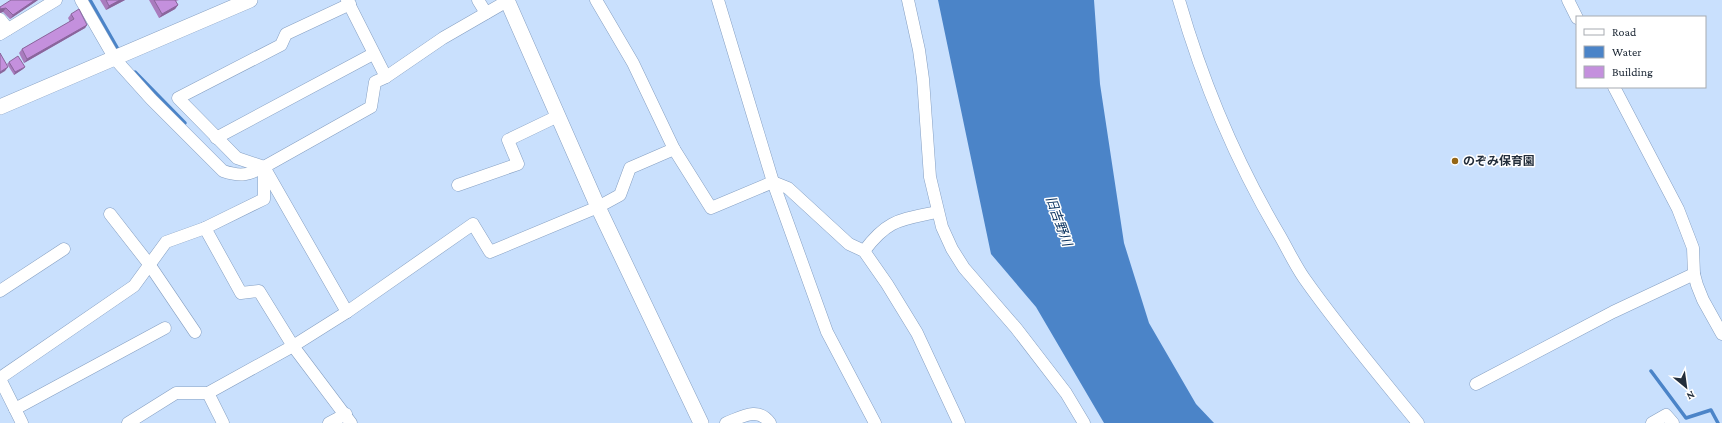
<svg xmlns="http://www.w3.org/2000/svg" width="1722" height="423" viewBox="0 0 1722 423" font-family="'Crimson Pro','Noto Sans JP',serif">
	<style>
		.water { fill: #4b84c8 }
		.lines { fill: none; stroke-linecap: round; stroke-linejoin: round }
		.stream { stroke: #4b84c8; stroke-width: 3.5 }
		.minor-casing { stroke: #859fc2; stroke-width: 13 }
		.tertiary-casing { stroke: #859fc2; stroke-width: 16 }
		.minor { stroke: #fff; stroke-width: 12 }
		.tertiary { stroke: #fff; stroke-width: 15 }
		.wall { fill: #a97cbe }
		.shaded-wall { fill: #89659b }
		.building { fill: #c490dd; stroke: #89659b }
		.poi-dot { fill: #956615; stroke: #fff; stroke-width: 1.5 }
		.labels { text-anchor: middle; dominant-baseline: central; stroke-width: 3; stroke-linejoin: round; paint-order: stroke }
		.poi-label { font-size: 12px; font-weight: bold; fill: #232e3b; stroke: #fff; text-anchor: start }
		.water-label { font-size: 13px; font-style: italic; fill: #0b3360; stroke: #fff }
	</style>
	<rect width="100%" height="100%" fill="#c9e0fd"/>
	<!-- water -->
	<path class="water" d="M938,0H1094L1100,84L1124,243L1149,323L1196,404L1214,423H1104L1036,307L991,254Z"/>
	<g class="lines">
		<!-- stream -->
		<g class="stream">
			<path d="M90,0L119,51"/>
			<path d="M135,72L185,123"/>
			<path d="M1651,371L1686,418L1711,410L1718,423"/>
		</g>
		<!-- minor casing -->
		<g class="minor-casing">
			<g id="minor">
				<path d="M81,0L115,59L151,99L223,171C241,177 248,175 264,167L371,107L375,82L386,77L443,38L509,0"/>
				<path d="M347,0L386,77"/>
				<path d="M478,0L486,13"/>
				<path d="M596,0L633,63L674,149L711,208L773,182L788,188L849,244L864,251L887,284L917,333L959,423"/>
				<path d="M718,0L773,182L827,332L875,423"/>
				<path d="M908,0L919,50L923,79L930,177L942,227L952,249L964,268L1016,328L1066,393L1084,423"/>
				<path d="M1179,0C1203,83 1236,162 1280,236C1288,250 1295,265 1304,278C1339,328 1379,375 1418,423"/>
				<path d="M1568,0L1577,18"/>
				<path d="M0,19L8,29"/>
				<path d="M0,34L56,0"/>
				<path d="M1614,87L1678,209L1693,248L1694,274L1697,285L1703,300L1722,334"/>
				<path d="M216,138L373,54"/>
				<path d="M458,185L518,164L508,140L558,116"/>
				<path d="M110,214L149,264L195,332"/>
				<path d="M205,228L241,293L259,291L293,346L351,423"/>
				<path d="M864,251C888,219 900,220 937,212"/>
				<path d="M0,291L64,249"/>
				<path d="M347,312L264,167L237,158L178,98L281,45L286,34L350,4"/>
				<path d="M0,378L134,286L166,242L205,228L264,199V169"/>
				<path d="M0,379L22,423"/>
				<path d="M1476,384L1613,312L1694,274"/>
				<path d="M208,393L223,423"/>
				<path d="M15,409L165,328"/>
				<path d="M128,423L176,393H208L293,346L347,312L473,224L490,252L598,207L620,195L630,168L674,149"/>
				<path d="M329,423L346,414"/>
				<path d="M726,423C742,417 758,406 770,423"/>
				<path d="M1652,423L1666,415L1673,423"/>
			</g>
		</g>
		<!-- tertiary casing -->
		<g class="tertiary-casing">
			<g id="tertiary">
				<path d="M507,0L598,207L701,423"/>
				<path d="M0,107L250,0"/>
			</g>
		</g>
		<!-- minor -->
		<use href="#minor" class="minor"/>
		<!-- tertiary -->
		<use href="#tertiary" class="tertiary"/>
	</g>
	<!-- wall -->
	<g class="wall">
		<path d="M38,0L10,19L3,12L0,13V7Z"/>
		<path d="M100,0H125L106,10Z"/>
		<path d="M149,0H179L176,1L178,5L175,9L159,18Z"/>
		<path d="M71,14L87,25L85,28L24,63L19,53L22,49L70,22L68,18Z"/>
		<path d="M9,62L25,67L23,69L14,75L7,64Z"/>
	</g>
	<!-- shaded-wall -->
	<g class="shaded-wall">
		<path d="M35,0H38L10,19L13,15Z"/>
		<path d="M120,0H125L106,10L109,6Z"/>
		<path d="M178,5L175,9L159,18L162,14Z"/>
		<path d="M6,8L3,12L0,13V9Z"/>
		<path d="M87,25L85,28L24,63L27,59Z"/>
		<path d="M8,67L5,71L0,74V72Z"/>
		<path d="M25,67L23,69L14,75L15,72Z"/>
	</g>
	<!-- building -->
	<g class="building">
		<path d="M11,0H35L13,15L6,8L0,9V7Z"/>
		<path d="M106,0H120L109,6Z"/>
		<path d="M154,0H175L178,5L162,14Z"/>
		<path d="M79,9L87,25L27,59L22,49L74,19L71,14Z"/>
		<path d="M0,53L8,67L0,72Z"/>
		<path d="M18,56L25,67L15,72L9,62Z"/>
	</g>
	<!-- markers -->
	<circle class="poi-dot" cx="1455" cy="161" r="4"/>
	<g class="labels">
		<!-- poi labels -->
		<g class="poi-label">
			<text x="1463" y="161">のぞみ保育園</text>
		</g>
		<!-- water labels -->
		<g class="water-label">
			<text transform="translate(1059 221) rotate(70)">旧吉野川</text>
		</g>
	</g>
	<!-- legend -->
	<rect x="1576" y="16" width="130" height="72" fill="#ffffff" stroke="#a7abb1"/>
	<rect x="1584" y="29" width="20" height="6" fill="#ffffff" stroke="#a7abb1"/>
	<text x="1612" y="36" font-size="12" fill="#232e3b">Road</text>
	<rect x="1584" y="46" width="20" height="12" fill="#4b84c8" stroke="#a7abb1"/>
	<text x="1612" y="56" font-size="12" fill="#232e3b">Water</text>
	<rect x="1584" y="66" width="20" height="12" fill="#c490dd" stroke="#a7abb1"/>
	<text x="1612" y="76" font-size="12" fill="#232e3b">Building</text>
	<!-- north arrow -->
	<g transform="translate(1686 387) rotate(151)" stroke="#ffffff" stroke-width="3" paint-order="stroke">
	<path d="M0-3L7 15L0 10L-7 15Z" fill="#232e3b"/>
	<text y="-6" font-size="11" font-weight="bold" text-anchor="middle" fill="#232e3b">N</text>
	</g>
</svg>
